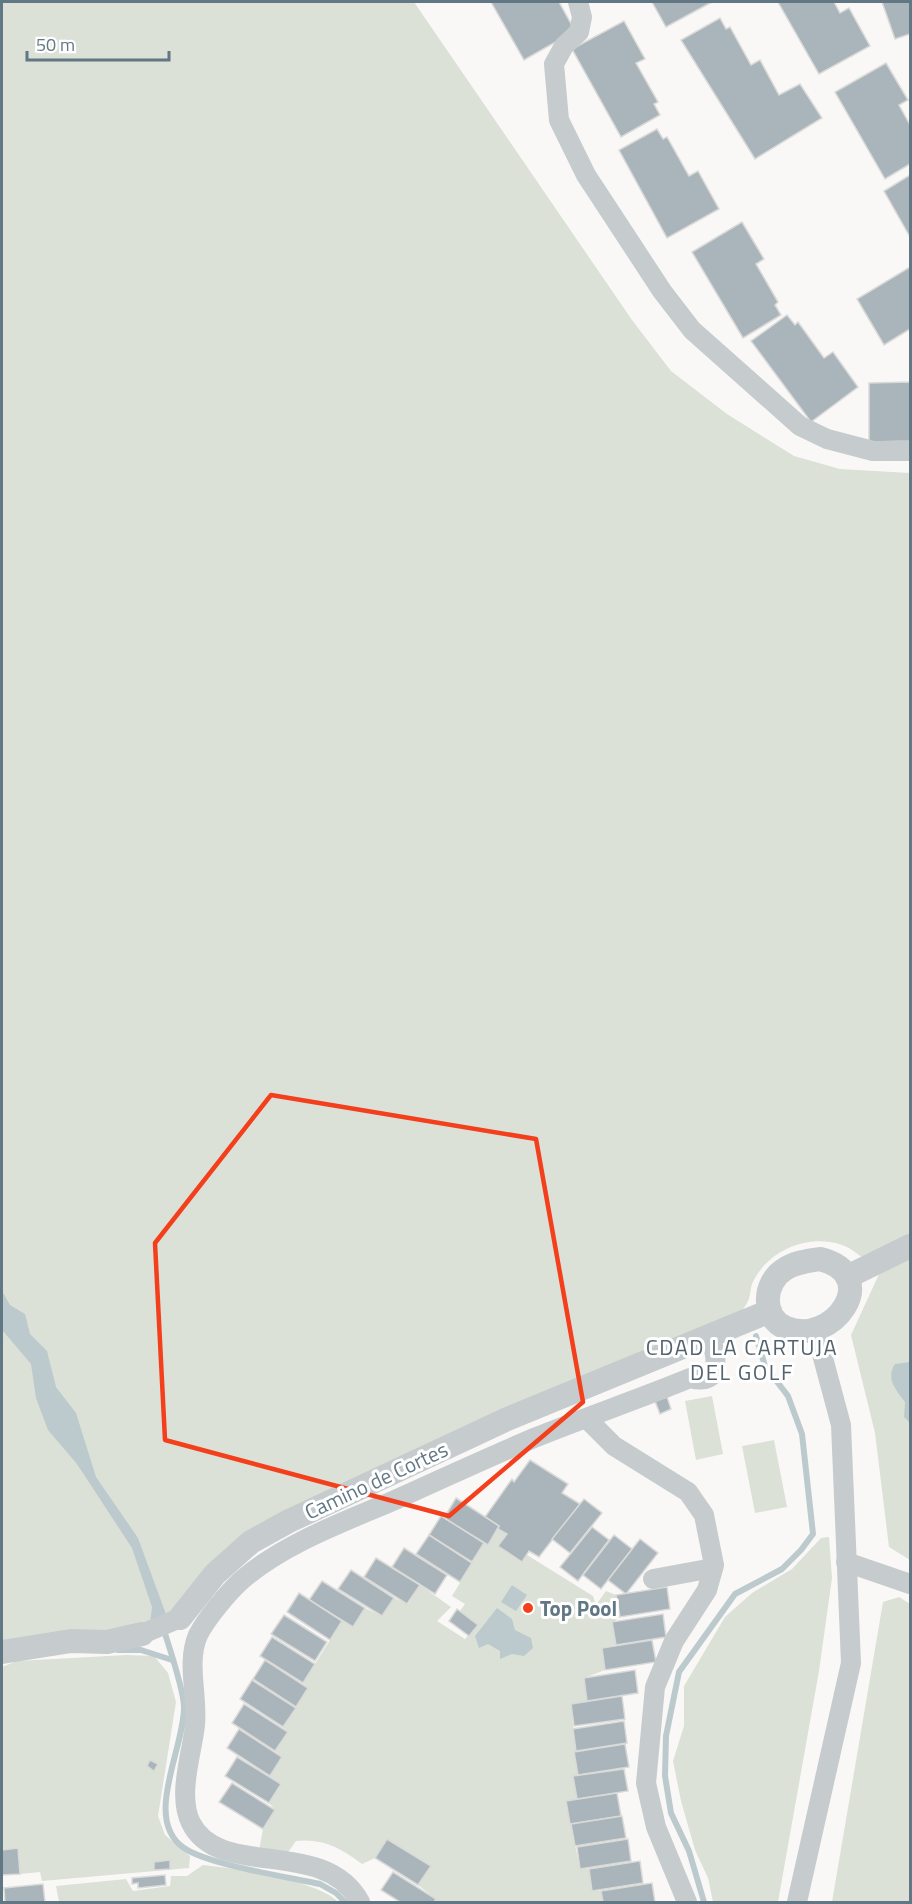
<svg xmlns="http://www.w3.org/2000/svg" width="912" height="1904" viewBox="0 0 912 1904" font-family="'Titillium Web',sans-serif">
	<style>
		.green { fill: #dbe1d6 }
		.water { fill: #bccace }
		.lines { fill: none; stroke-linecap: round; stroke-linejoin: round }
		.stream { stroke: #bccace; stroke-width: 6 }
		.building { fill: #a9b5bb; stroke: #dadad8; stroke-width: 1.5 }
		.minor { stroke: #c6cbce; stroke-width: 20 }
		.tertiary { stroke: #c6cbce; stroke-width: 24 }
		.marked { fill: none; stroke: #f33f1b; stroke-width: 4.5; stroke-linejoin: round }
		.poi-dot { fill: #f33f1b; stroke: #fff; stroke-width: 2 }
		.labels { text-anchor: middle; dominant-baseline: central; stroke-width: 6; stroke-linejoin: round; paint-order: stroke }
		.street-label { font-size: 21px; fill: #617784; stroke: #fff }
		.poi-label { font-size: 21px; font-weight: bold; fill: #617784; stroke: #fff; text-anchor: start }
		.neighbourhood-label { font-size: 22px; letter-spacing: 1.5px; fill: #53646e; stroke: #fff }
	</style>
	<rect width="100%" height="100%" fill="#f9f8f6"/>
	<!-- green -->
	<g class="green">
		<path d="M2,2H414L632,320L671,371L727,414L794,456L840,469L910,473V1236L862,1257C856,1253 849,1247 842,1245C811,1234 772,1248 755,1278C746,1293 756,1296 738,1315L255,1530L167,1617L128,1631L2,1642Z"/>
		<path d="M910,1258V1560L889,1547L875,1433L851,1335L880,1272Z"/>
		<path d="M712,1396L723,1454L696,1460L685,1401Z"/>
		<path d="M774,1440L787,1507L755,1513L742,1446Z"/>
		<path d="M498,1529L507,1534L498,1546L521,1562L527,1555L593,1596L596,1605L606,1591L616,1595L620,1617L612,1623L616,1645L602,1648L605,1670L584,1678L587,1701L571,1705L578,1775L574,1777L577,1799L566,1802L580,1869H589L592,1891H601L603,1902H434L436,1899L418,1885L430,1866L387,1839L375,1858L362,1864C341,1848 323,1838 296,1841L286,1855L259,1851L263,1829L275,1810L269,1803L281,1785L270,1776L282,1757L275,1751L288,1732L283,1727L308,1688L303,1683L342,1621L353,1627L365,1608L382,1616L394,1598L408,1604L420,1585L451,1607L437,1621L465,1639L477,1625L460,1611L465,1604L452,1596L484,1543L488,1545Z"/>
		<path d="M829,1537L832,1578L819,1671L778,1902H713L708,1878L695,1850L681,1801L673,1761L684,1726V1686L725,1617L752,1593L792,1569L821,1538Z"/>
		<path d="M899,1597L910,1604V1902H832L883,1602Z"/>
		<path d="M126,1655L154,1656L168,1673L176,1702L158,1816L165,1835L190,1856L189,1868L42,1881L40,1872L20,1874L18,1849L2,1850V1667L17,1661Z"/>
		<path d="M203,1865C233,1868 320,1881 338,1902H59L56,1886L126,1879L133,1891L170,1886L171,1876H187Z"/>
	</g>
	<!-- water -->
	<g class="water">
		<path d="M2,1291L10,1305L25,1314L30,1334L47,1351L56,1387L76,1413L96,1477L138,1538L167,1617L150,1624L152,1607L132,1548L77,1464L48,1430L36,1398L31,1364L3,1331Z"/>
		<path d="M910,1362V1423L904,1417L905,1402C897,1391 885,1379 895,1364Z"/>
		<path d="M512,1585L527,1595L516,1611L501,1602Z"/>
		<path d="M497,1608L512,1619L515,1630L531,1638L533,1648L524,1656L512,1654L500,1659V1651L488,1644L479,1648L475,1636Z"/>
	</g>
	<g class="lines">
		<!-- stream -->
		<g class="stream">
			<path d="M163,1627C169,1647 183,1687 184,1706C185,1748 142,1819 184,1848C209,1865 288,1877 320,1884L336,1893L345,1902"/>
			<path d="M118,1650H141L172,1660"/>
			<path d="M704,1902L689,1851L671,1813L665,1776L666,1736L679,1672L735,1594L782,1569L801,1550L813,1534L802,1434L788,1396L765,1366L756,1336"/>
		</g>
	</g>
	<!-- building -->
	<g class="building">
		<path d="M491,2H559L575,31L524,60Z"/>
		<path d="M652,2H712L666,27Z"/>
		<path d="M778,2H834L840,13L849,8L870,46L819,74Z"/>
		<path d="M882,2H910V34L895,39Z"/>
		<path d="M720,18L726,29L730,27L751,65L760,60L779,95L800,84L822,118L755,159L681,40Z"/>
		<path d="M624,21L645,59L636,63L658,102L654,104L660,115L621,137L572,49Z"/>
		<path d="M886,63L908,100L899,105L910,125V164L885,179L835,92Z"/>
		<path d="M657,129L663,139L667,137L689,176L698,171L719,209L667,238L619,150Z"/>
		<path d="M910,175V237L884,191Z"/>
		<path d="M742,222L764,259L756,264L778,302L775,305L781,315L743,338L692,252Z"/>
		<path d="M910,267V329L884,345L857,299Z"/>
		<path d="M787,315L795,325L798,322L824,358L833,352L858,387L811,422L751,341Z"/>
		<path d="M910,382V441L869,442V383Z"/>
		<path d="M667,1397L671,1409L660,1414L655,1401Z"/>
		<path d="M530,1460L568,1484L562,1493L580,1504L539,1557L529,1551L522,1562L498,1546L507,1534L498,1529L499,1526L485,1517L512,1479L514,1482Z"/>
		<path d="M456,1498L499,1526L488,1545L444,1518Z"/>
		<path d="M584,1499L602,1513L570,1553L552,1539Z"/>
		<path d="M441,1516L484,1543L472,1562L429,1535Z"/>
		<path d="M592,1527L609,1540L578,1581L560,1567Z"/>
		<path d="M429,1535L472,1563L460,1582L416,1554Z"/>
		<path d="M614,1535L632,1549L601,1589L583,1575Z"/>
		<path d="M640,1539L658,1553L626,1594L608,1580Z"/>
		<path d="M404,1548L447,1575L435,1594L392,1567Z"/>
		<path d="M376,1558L420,1585L407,1604L364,1577Z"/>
		<path d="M351,1570L394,1598L382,1616L338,1589Z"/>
		<path d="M322,1581L365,1608L353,1627L309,1600Z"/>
		<path d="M667,1587L670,1609L620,1617L616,1595Z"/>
		<path d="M299,1593L342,1621L330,1640L287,1612Z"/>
		<path d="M457,1609L478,1625L469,1636L449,1621Z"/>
		<path d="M663,1614L666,1637L616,1645L612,1622Z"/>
		<path d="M284,1615L327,1642L315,1661L271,1634Z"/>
		<path d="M272,1637L315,1664L303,1683L260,1656Z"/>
		<path d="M652,1640L656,1662L605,1670L602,1648Z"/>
		<path d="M265,1660L308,1688L296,1707L253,1679Z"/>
		<path d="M635,1670L638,1693L587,1701L584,1678Z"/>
		<path d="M252,1680L296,1708L283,1727L240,1699Z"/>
		<path d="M622,1696L625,1719L574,1726L571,1704Z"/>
		<path d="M244,1704L288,1732L275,1751L232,1723Z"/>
		<path d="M624,1721L627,1743L576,1751L573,1729Z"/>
		<path d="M239,1729L282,1757L270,1776L227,1748Z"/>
		<path d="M625,1744L629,1767L578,1775L574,1752Z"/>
		<path d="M237,1757L281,1784L269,1803L225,1776Z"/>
		<path d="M150,1760L158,1764L154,1771L147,1766Z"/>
		<path d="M624,1769L628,1791L577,1799L573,1776Z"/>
		<path d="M232,1783L275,1810L263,1829L219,1802Z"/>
		<path d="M617,1793L621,1816L570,1824L566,1801Z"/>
		<path d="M622,1816L626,1838L575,1846L571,1824Z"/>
		<path d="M387,1839L431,1866L418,1885L375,1858Z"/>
		<path d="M628,1839L631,1861L580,1869L577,1847Z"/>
		<path d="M18,1848L20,1874L2,1875V1850Z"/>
		<path d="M170,1860V1869L154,1870V1862Z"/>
		<path d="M640,1861L643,1883L592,1891L589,1869Z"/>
		<path d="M393,1872L436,1899L434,1902H400L381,1890Z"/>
		<path d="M165,1875L166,1885L138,1888V1883L132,1884V1878Z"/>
		<path d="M652,1883L655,1902H603L601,1891Z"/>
		<path d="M43,1884L45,1902H2H5L4,1888Z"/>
	</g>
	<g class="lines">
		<!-- minor -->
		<g class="minor">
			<path d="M578,2L582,17L579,32L564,46L554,64L559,120L586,175L662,291L692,330L800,426L827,439L873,451H910"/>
			<path d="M587,1419L614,1446L688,1492L704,1515L714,1565L707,1590L674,1641L655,1687L646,1783L656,1827L687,1902"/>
			<path d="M846,1562L910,1584"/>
			<path d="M653,1579L713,1568"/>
			<path d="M142,1634L180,1618"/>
			<path d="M360,1902C324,1836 219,1880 191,1823C177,1795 192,1754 195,1725C198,1695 186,1663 198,1635C206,1619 229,1591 243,1579C285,1543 344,1522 395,1500C441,1479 487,1458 534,1438C586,1417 639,1399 690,1378C723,1387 717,1356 710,1337"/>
			<path d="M797,1902L851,1663L841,1425L815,1328"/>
		</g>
		<!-- tertiary -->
		<g class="tertiary">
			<path d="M820,1259C884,1275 833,1347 786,1328C761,1318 763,1282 785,1269C795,1262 808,1261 820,1259Z"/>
			<path d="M847,1277L910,1246"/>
			<path d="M180,1618L215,1574L251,1542L289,1521L505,1420L770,1311"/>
			<path d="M2,1652L71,1641L107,1642L142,1634"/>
		</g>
	</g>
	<!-- marked area -->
	<path class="marked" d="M271,1095L536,1139L583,1402L449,1516L165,1440L155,1243Z"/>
	<!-- markers -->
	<circle class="poi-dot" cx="528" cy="1608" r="6"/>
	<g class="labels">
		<!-- street labels -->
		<g class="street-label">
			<text transform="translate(376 1480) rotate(-25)">Camino de Cortes</text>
		</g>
		<!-- poi labels -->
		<g class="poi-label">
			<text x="540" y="1608">Top Pool</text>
		</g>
		<!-- neighbourhood labels -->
		<g class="neighbourhood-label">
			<text x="742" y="1347">CDAD LA CARTUJA<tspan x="742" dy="25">DEL GOLF</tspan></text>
		</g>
	</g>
	<!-- border -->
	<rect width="912" height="1904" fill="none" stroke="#617784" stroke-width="6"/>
	<!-- scale -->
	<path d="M27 51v9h142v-9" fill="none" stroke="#617784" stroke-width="3"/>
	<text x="36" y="51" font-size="18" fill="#617784" stroke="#ffffff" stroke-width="4.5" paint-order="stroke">50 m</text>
</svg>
